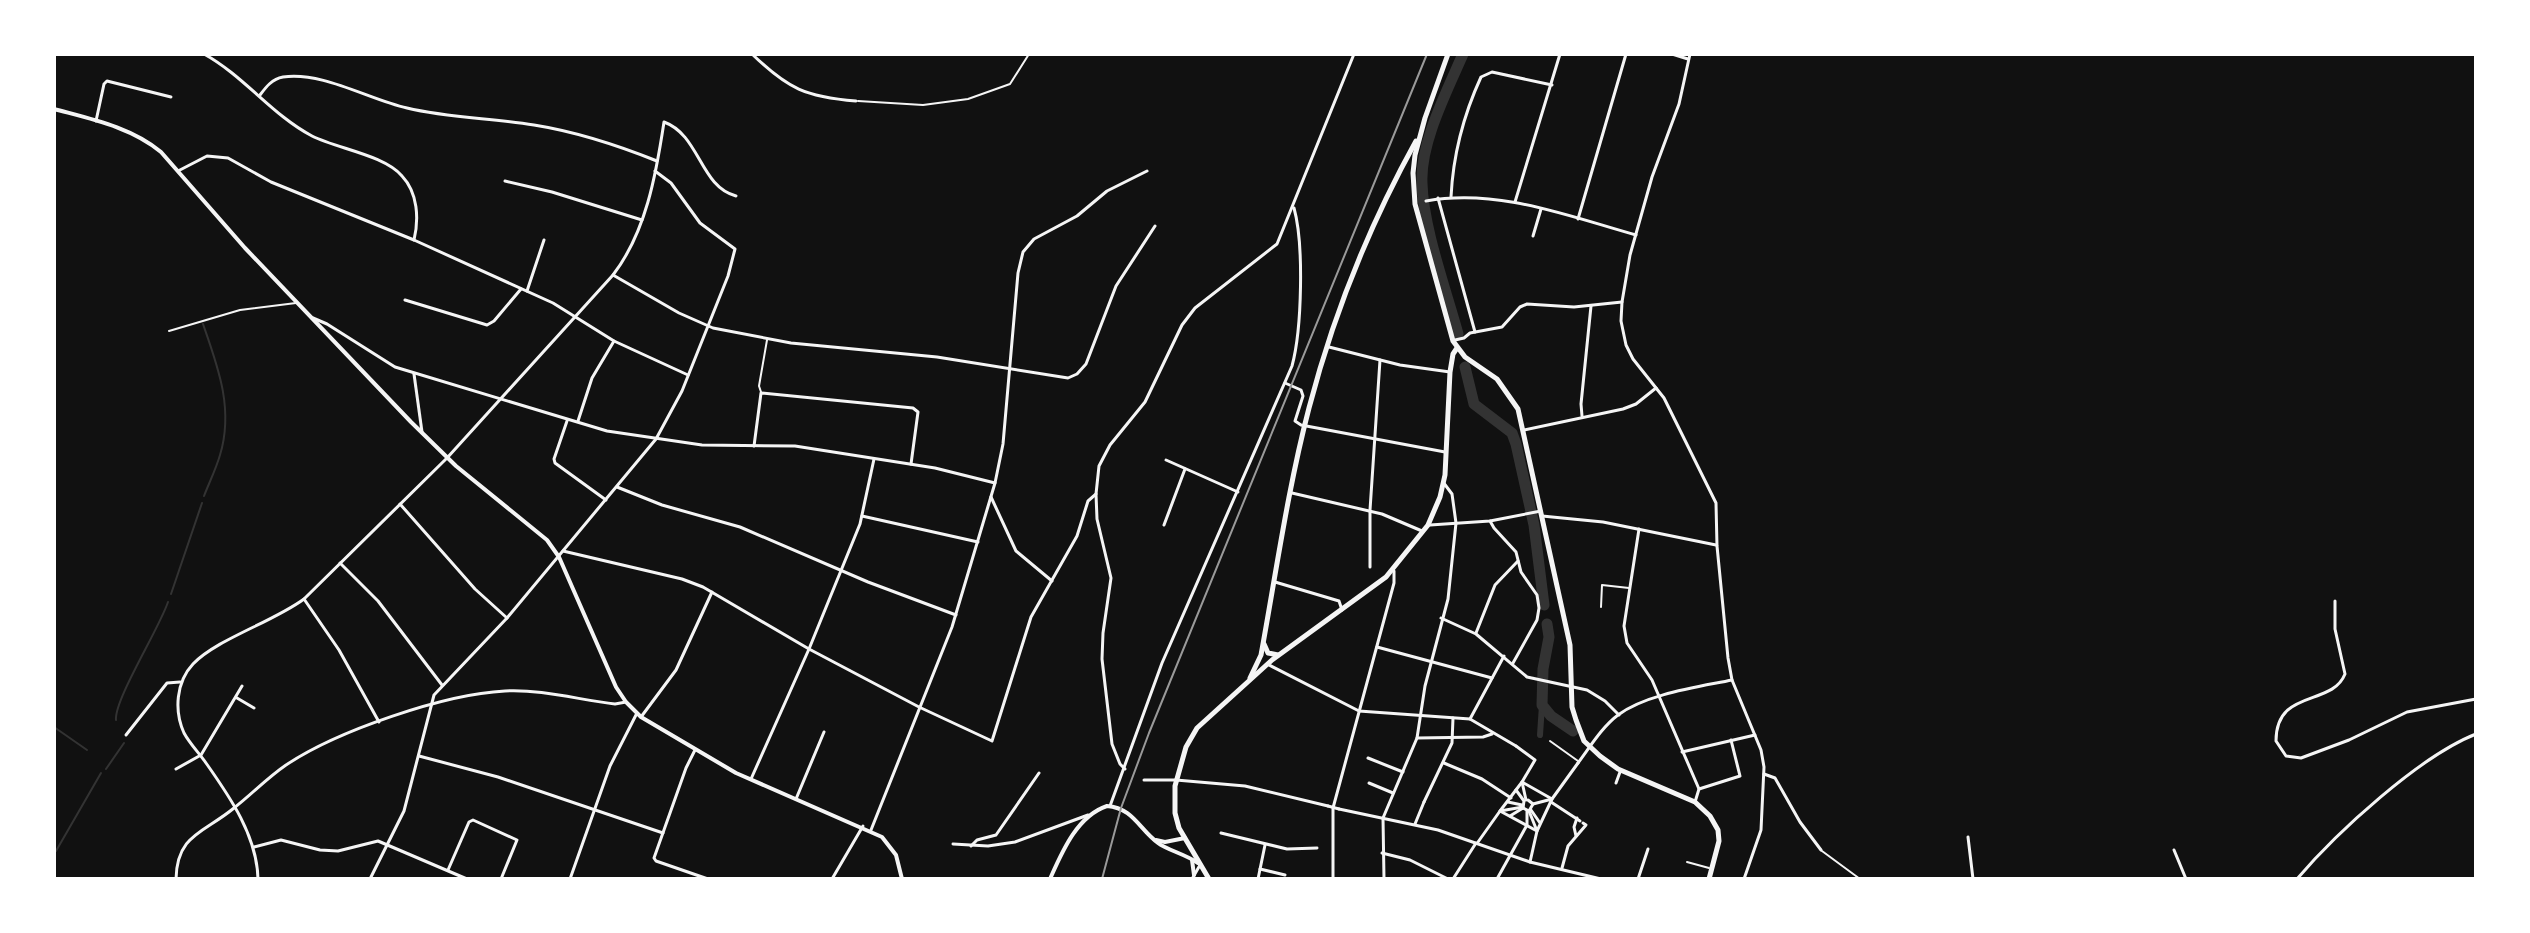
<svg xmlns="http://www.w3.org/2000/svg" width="2530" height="933" viewBox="0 0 2530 933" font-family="'Noto Sans',sans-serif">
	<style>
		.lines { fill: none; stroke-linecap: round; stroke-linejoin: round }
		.stream { stroke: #333; stroke-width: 2 }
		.canal { stroke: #333; stroke-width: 6 }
		.river { stroke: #333; stroke-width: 11 }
		.service { stroke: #f5f5f5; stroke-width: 2 }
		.pedestrian { stroke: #f5f5f5; stroke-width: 3 }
		.minor { stroke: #f5f5f5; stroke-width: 3 }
		.tertiary { stroke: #f5f5f5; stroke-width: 4 }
		.primary { stroke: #f5f5f5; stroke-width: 5 }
		.rail { stroke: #9a9a9a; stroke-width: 2 }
	</style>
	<rect width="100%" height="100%" fill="#111"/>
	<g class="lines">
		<!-- stream -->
		<g class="stream">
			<path d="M203,324C218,367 234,409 220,455C216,469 209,483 204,496"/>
			<path d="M171,594L202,503"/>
			<path d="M116,720C114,700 159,629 168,602"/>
			<path d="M54,727L87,750"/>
			<path d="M106,769L124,743"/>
			<path d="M56,851L101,773"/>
		</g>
		<!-- canal -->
		<path class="canal" d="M1540,735L1542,705"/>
		<!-- river -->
		<g class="river">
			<path d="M1458,334C1446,290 1423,227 1422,183C1420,143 1447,91 1463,54"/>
			<path d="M1465,367L1474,404L1512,433L1516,444L1534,525L1544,605"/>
			<path d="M1547,624L1549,637L1543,669L1542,705L1551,716L1573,731"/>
		</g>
		<!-- service -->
		<g class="service">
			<path d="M858,101L923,105L968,99L1010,84L1029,54"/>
			<path d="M169,331L240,310L296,303"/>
			<path d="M761,392L759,386L767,340"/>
			<path d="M1601,607L1602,585L1629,588"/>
			<path d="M1550,741L1578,761"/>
			<path d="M1822,851L1860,879"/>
			<path d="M1687,862L1709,868"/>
		</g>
		<!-- pedestrian -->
		<g class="pedestrian">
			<path d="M1443,482L1452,494L1456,523"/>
			<path d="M1516,746L1535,760L1522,782L1526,800"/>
			<path d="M1444,763L1482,779L1511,798"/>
			<path d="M1176,780L1245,786L1328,806"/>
			<path d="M1616,783L1620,772"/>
			<path d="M1516,790L1524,801L1523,808L1529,811L1533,804L1528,800"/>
			<path d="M1552,799L1522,782L1500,811L1537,831L1552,799L1578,763"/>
			<path d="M1508,802L1522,805"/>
			<path d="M1551,802L1580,821"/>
			<path d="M1533,804L1552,799"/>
			<path d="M1339,809L1438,830L1530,862L1601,879"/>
			<path d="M1531,810L1540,823"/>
			<path d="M1529,811L1537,831L1530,862"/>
			<path d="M1510,816L1523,808"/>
			<path d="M1415,824L1424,802"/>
			<path d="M1576,836L1574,827L1577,818"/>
			<path d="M1478,842L1500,811L1523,807"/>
			<path d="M1382,853L1410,860L1448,879"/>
			<path d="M1562,868L1568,846L1586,825L1583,823"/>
			<path d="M1453,879L1476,843"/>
			<path d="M1497,879L1527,825V811"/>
			<path d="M1638,879L1648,849"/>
		</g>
		<!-- minor -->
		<g class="minor">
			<path d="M204,54C244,76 272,115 312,136C338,149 384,155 402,176C418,193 419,219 414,240"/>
			<path d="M752,54C788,89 806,97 856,101"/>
			<path d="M1672,54L1688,59"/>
			<path d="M1690,54L1679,104L1652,177L1630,255L1622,302L1621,321L1626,345L1633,359L1664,398L1716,503L1717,546L1728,658L1732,680L1761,750L1764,767L1761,830L1744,879"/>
			<path d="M260,95C266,87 272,79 283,77C322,71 370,100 407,108C448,118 492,118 534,125C578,132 617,145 657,161"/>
			<path d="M96,121L104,84L107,81L171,97"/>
			<path d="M178,171L207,156L228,158L271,182L414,240L553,303L614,341L688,375"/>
			<path d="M505,181L552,192L642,220"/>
			<path d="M1451,197C1453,156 1464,114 1481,77L1492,72L1552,85"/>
			<path d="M1438,198L1475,332"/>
			<path d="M1426,201C1498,188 1568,216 1636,235"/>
			<path d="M1515,202L1560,54"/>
			<path d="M1578,219L1626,54"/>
			<path d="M1533,236L1541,209"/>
			<path d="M613,275L679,313L713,328L791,343L937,357L1068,378L1077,374L1086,364L1116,286L1155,226"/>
			<path d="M527,291L544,240"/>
			<path d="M405,300L487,325L494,321L521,289"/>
			<path d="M313,318L327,324L395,367L607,431L702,445L795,446L935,468L995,483"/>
			<path d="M1455,340L1464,338L1470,333L1502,327L1520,307L1527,304L1574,307L1622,302"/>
			<path d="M1329,347L1400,365L1450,372"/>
			<path d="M414,374L422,432"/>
			<path d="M1285,383L1301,390L1303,396L1295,421L1301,425L1445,452"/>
			<path d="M1582,416L1581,404L1591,306"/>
			<path d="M567,421L554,459L555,463L606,500"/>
			<path d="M578,421L592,378L614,341"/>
			<path d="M1524,430L1623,409L1636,404L1656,388"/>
			<path d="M754,446L761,393L913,408L918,412L911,464"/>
			<path d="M1166,460L1238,492"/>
			<path d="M617,487L662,505L740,527L868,582L956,615"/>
			<path d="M1292,493L1382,514L1422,531"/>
			<path d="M991,497L1016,551L1052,581"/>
			<path d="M400,504L475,589L507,618"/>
			<path d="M862,516L978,542"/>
			<path d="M1542,516L1603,522L1716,545"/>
			<path d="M1490,521L1494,528L1516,552L1521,572L1537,595L1539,608L1537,620L1513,663"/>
			<path d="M1164,525L1185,469"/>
			<path d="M1430,525L1490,521L1541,511"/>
			<path d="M1639,529L1624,626L1627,643L1652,680L1699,789L1695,802"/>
			<path d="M563,551L682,579L703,587L809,649L919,707L992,741L1031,617L1077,536L1088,501L1096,494"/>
			<path d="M340,563L378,601L442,685"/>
			<path d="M1370,567V510L1380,360"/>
			<path d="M1275,582L1339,601L1342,610"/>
			<path d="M304,599L339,650L379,722"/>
			<path d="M2335,601V629L2345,674C2332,707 2276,688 2276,741L2286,756L2301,758L2349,740L2407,712L2476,699"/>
			<path d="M1441,618L1476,634L1527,677L1587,690L1605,701L1619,715"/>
			<path d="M1476,633L1495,585L1518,561"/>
			<path d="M1377,647L1492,678"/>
			<path d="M1269,665L1359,711L1470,719L1504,656"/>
			<path d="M237,698L254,708"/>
			<path d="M641,717L676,670L712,592"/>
			<path d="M1470,719L1516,746"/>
			<path d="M126,735L167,683L180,682"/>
			<path d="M1417,738L1483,737L1492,734"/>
			<path d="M695,750L686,768L654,858L656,861L708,879"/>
			<path d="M1682,752L1755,735"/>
			<path d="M419,756L498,777L663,833"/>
			<path d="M1368,758L1403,772"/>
			<path d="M1578,763C1590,747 1602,727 1618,715C1646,694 1698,687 1732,680"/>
			<path d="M176,769L201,755L242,686"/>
			<path d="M1125,769L1120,764L1112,744L1102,659L1103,633L1111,578L1097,519L1096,494L1099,466L1110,445L1145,402L1182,325L1195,308L1277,244L1354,54"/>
			<path d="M1764,774L1775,778L1800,822L1821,850"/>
			<path d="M751,779L809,649L860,524L874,459"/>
			<path d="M1144,780H1176"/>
			<path d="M1369,783L1393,793"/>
			<path d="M1699,789L1740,776L1731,740"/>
			<path d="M796,799L824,732"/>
			<path d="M1424,802L1452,743L1453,718"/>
			<path d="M1110,806L1162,663L1292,366C1302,329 1304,244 1294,208"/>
			<path d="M1328,806L1339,809"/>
			<path d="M871,830L952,627L995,483L1003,444L1018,273L1023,252L1034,239L1077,216L1107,191L1147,171"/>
			<path d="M1221,833L1287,849L1317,848"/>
			<path d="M1968,837L1973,879"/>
			<path d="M953,844L988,846L1015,842L1088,815"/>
			<path d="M971,846L977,840L996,835L1039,773"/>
			<path d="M254,847L281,840L320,850L338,851L378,841L467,879"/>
			<path d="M2174,850L2186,879"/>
			<path d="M1260,869L1285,875"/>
			<path d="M448,870L469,822L473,820L517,840L501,879"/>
			<path d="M176,879C177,834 204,833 234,808C252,794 267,778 286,765C337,731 444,694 505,691C541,689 580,700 615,704L626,702"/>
			<path d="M258,879C257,836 230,797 206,763C199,753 190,744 184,733C174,711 176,682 193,664C217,639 273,622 304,599L447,458L613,275C646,232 656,175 664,122C700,135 700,187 736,196"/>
			<path d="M370,879L404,811L434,695L507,618L656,439L682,391L728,276L735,249L700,223L671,183L655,171"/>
			<path d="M570,879L610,766L637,713"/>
			<path d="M832,879L863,826"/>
			<path d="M1192,879L1200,865"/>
			<path d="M1258,879L1265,845"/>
			<path d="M1333,879V808L1394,583V571"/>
			<path d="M1384,879L1383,818L1417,738L1425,686L1448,599L1456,523"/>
			<path d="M2297,879C2337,832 2420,756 2476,734"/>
		</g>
		<!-- tertiary -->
		<g class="tertiary">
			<path d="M54,109C91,119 131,127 161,152L245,248L411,422L456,466L547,540L559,557L616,687L626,702L641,717L736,773L882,837L896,855L902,879"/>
			<path d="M1156,840L1165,842L1185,838"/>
			<path d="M1192,860L1194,875"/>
			<path d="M1050,879C1062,852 1077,816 1107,806C1133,808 1139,829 1158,843C1167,850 1185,854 1198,863"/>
		</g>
		<!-- primary -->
		<g class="primary">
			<path d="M1448,54L1425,118L1415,155L1413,173L1415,204L1453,341L1465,357L1497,379L1518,409L1570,645L1572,707L1576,720L1584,741L1600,756L1618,769L1695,802L1710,816L1718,830L1719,841L1709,879"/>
			<path d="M1264,644L1268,653L1278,655"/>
			<path d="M1250,678L1261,655C1276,573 1288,488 1309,408C1333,316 1370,224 1416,141"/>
			<path d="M1209,879L1179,828L1175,813V786L1186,747L1197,728L1272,660L1386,577L1428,525L1440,497L1445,475L1450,372L1453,354L1457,348"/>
		</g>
		<!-- rail -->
		<path class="rail" d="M1102,879L1121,808L1149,733L1427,54"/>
	</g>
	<!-- border -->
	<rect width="2530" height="933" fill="none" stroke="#ffffff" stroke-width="112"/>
</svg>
